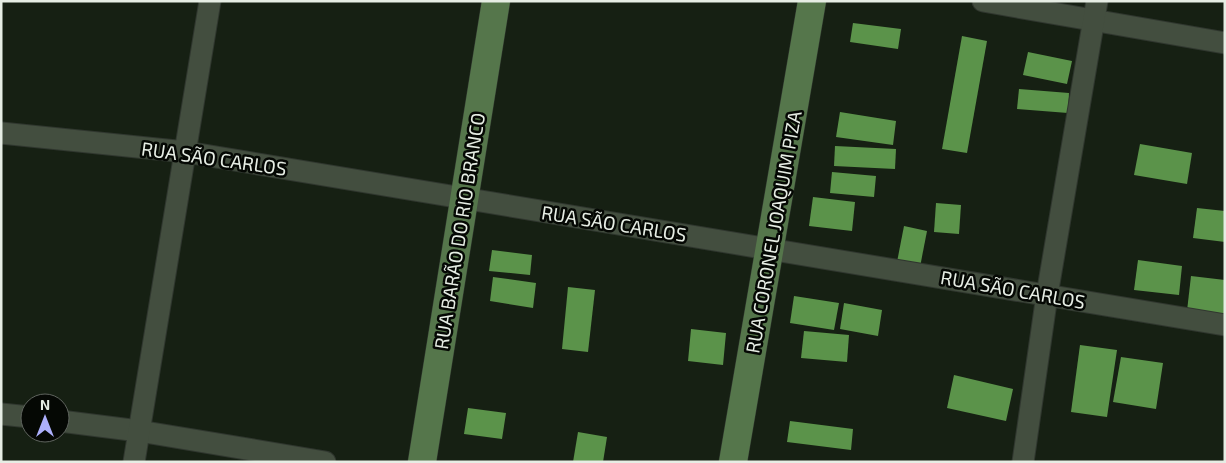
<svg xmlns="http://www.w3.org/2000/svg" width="1226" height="463" viewBox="0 0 1226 463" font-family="'Exo 2',sans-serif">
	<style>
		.building { fill: #5b934a }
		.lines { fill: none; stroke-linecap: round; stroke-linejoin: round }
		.minor-casing { stroke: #30372f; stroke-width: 23 }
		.major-casing { stroke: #30372f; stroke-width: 29 }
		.minor { stroke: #434e3f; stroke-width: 21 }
		.major { stroke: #55764b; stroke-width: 28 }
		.labels { text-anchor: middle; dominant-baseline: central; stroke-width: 5; stroke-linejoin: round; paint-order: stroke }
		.street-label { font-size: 19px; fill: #e6ede4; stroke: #050804 }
	</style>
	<rect width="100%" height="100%" fill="#162013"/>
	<!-- building -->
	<g class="building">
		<path d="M853,23L901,29L898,49L850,42Z"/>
		<path d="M962,36L987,41L967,153L942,149Z"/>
		<path d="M1028,52L1072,61L1067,84L1023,75Z"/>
		<path d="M1019,89L1069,93L1068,113L1017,109Z"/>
		<path d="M840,112L896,121L893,145L836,137Z"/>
		<path d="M1140,144L1192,153L1187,184L1134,175Z"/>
		<path d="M835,146L896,149L895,169L834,166Z"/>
		<path d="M832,172L876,176L874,197L830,193Z"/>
		<path d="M813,197L855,202L852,231L809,226Z"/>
		<path d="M936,203L961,205L959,234L934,232Z"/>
		<path d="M1197,208L1225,211V242L1193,238Z"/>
		<path d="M904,226L927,231L920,267L897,262Z"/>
		<path d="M492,250L532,255L530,275L489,271Z"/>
		<path d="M1138,260L1182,266L1179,295L1134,290Z"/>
		<path d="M1191,276L1225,280L1224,315L1187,311Z"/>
		<path d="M493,277L536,283L533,308L490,301Z"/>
		<path d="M568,287L595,290L588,352L562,349Z"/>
		<path d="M794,296L839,303L834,330L790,323Z"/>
		<path d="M844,303L882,310L878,336L840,329Z"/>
		<path d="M691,329L726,333L723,365L688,361Z"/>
		<path d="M804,331L849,335L847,362L801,358Z"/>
		<path d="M1080,345L1117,350L1107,417L1071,412Z"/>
		<path d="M1121,357L1163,363L1156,409L1113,402Z"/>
		<path d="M954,375L1013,389L1006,421L947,408Z"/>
		<path d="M468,408L506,413L502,439L464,434Z"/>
		<path d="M790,421L853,429L851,450L787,442Z"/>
		<path d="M578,432L607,437L603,462H573Z"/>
	</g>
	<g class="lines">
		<!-- minor casing -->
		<g class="minor-casing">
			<g id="minor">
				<path d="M983,1L1225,43"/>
				<path d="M1,133L186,152L1225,325"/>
				<path d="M1,414L30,417"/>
				<path d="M60,421L139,431L325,462"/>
				<path d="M134,462L210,1"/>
				<path d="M1023,462L1047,295L1097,1"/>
			</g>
		</g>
		<!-- major casing -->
		<g class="major-casing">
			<g id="major">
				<path d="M422,462L496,1"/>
				<path d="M733,462L812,1"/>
			</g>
		</g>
		<!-- minor -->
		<use href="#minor" class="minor"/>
		<!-- major -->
		<use href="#major" class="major"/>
	</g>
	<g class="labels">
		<!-- street labels -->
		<g class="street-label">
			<text transform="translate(214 158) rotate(8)">RUA SÃO CARLOS</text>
			<text transform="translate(614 223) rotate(9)">RUA SÃO CARLOS</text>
			<text transform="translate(459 231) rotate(-81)">RUA BARÃO DO RIO BRANCO</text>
			<text transform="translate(773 232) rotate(-80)">RUA CORONEL JOAQUIM PIZA</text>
			<text transform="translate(1013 289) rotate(10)">RUA SÃO CARLOS</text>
		</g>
	</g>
	<!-- border -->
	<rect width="1226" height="463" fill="none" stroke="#e6ede4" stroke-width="5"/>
	<!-- north arrow -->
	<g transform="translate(45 418)"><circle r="24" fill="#050804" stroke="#5f645e"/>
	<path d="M0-4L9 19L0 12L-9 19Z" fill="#acaffb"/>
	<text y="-8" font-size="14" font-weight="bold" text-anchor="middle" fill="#e6ede4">N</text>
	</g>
</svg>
